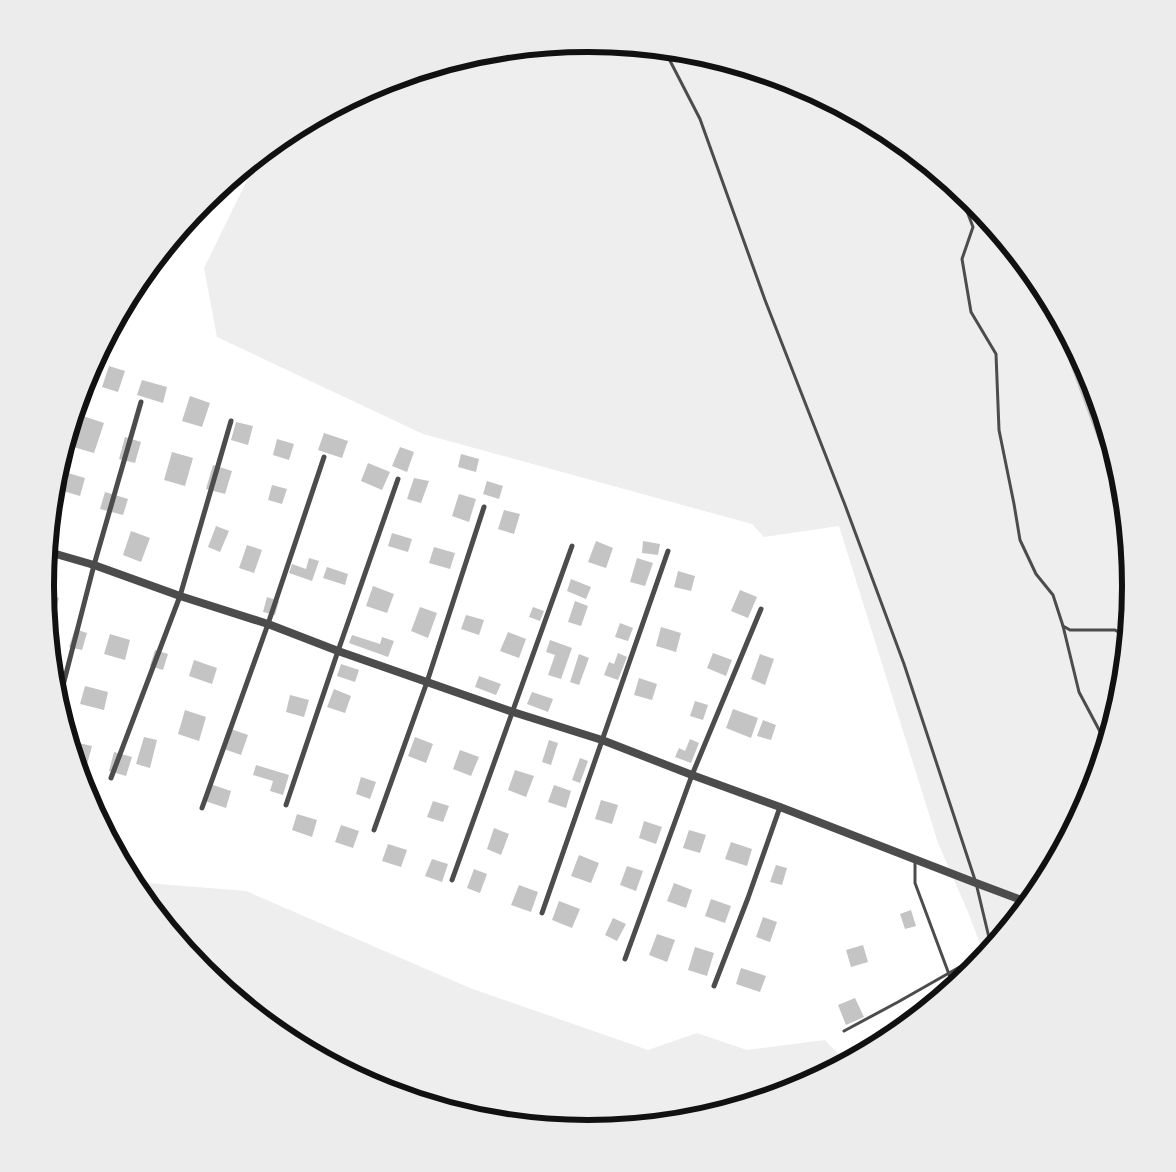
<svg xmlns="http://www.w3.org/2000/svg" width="1176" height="1172" viewBox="0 0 1176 1172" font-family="Overpass,sans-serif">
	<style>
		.green { fill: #eee }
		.building { fill: #c4c4c4 }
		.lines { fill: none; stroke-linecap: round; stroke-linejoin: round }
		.service { stroke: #4c4c4c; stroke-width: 3 }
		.minor { stroke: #4c4c4c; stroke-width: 5 }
		.tertiary { stroke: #4c4c4c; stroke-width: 8 }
		.rim { fill: none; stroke: #111; stroke-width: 6 }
	</style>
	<rect width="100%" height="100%" fill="#fff"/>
	<!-- green -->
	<g class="green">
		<path d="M588,44L694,54L796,85L889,135L972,203L1039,285L1045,297L1123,507L1130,586L1120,692L1089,794L1039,887L984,954L968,912L938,843L839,526L764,537L752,524L423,434L217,337L204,268L258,158L287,135L381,85L482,54Z"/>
		<path d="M134,882L246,891L470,988L648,1050L697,1033L747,1050L825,1040L845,1061L795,1087L694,1118L588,1128L482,1118L380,1087L287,1037L204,969L137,887Z"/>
	</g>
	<!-- building -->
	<g class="building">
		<path d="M1049,304L1089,379L1120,480L1122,505L1048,305Z"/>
		<path d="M109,366L125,371L118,392L102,387Z"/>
		<path d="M142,380L167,387L163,403L137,395Z"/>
		<path d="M190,396L210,403L202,427L182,421Z"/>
		<path d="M80,415L104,423L94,453L70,446Z"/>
		<path d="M236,422L253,426L248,445L231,440Z"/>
		<path d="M324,433L348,441L342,458L318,450Z"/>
		<path d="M125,437L141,442L135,463L119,459Z"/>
		<path d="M277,439L294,444L289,460L273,455Z"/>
		<path d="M400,447L414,452L407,472L392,466Z"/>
		<path d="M172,452L193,458L185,486L164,480Z"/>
		<path d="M461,454L479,459L476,472L458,467Z"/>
		<path d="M368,463L390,472L382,490L361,481Z"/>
		<path d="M213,465L232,471L225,494L206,489Z"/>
		<path d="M68,473L85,478L80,496L63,491Z"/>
		<path d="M414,478L429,481L421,503L407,499Z"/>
		<path d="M487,481L503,486L499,499L483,494Z"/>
		<path d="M272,485L287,489L282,504L268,500Z"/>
		<path d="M105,492L128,499L123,515L100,509Z"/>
		<path d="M459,494L476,499L469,522L452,516Z"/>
		<path d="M504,510L520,514L514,534L498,529Z"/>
		<path d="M216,526L229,531L220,552L208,547Z"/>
		<path d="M131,531L150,538L141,562L123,555Z"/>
		<path d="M392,533L412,539L408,552L388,546Z"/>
		<path d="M596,541L613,548L606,568L588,562Z"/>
		<path d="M643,541L660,544L658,555L642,553Z"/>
		<path d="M247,545L262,550L254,573L239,568Z"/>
		<path d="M434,547L455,553L450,569L429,563Z"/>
		<path d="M309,558L319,561L312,581L289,573L292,564L306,569Z"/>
		<path d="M637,558L653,563L645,586L630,582Z"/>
		<path d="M327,567L348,574L345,585L323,578Z"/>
		<path d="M678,571L695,576L691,591L674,587Z"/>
		<path d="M571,579L591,587L586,599L567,591Z"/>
		<path d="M373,586L394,594L387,613L366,606Z"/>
		<path d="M740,590L757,597L748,618L731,611Z"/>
		<path d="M47,595L59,598L54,616L49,614Z"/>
		<path d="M267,597L279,601L275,615L263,612Z"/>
		<path d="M575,601L588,606L581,626L568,622Z"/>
		<path d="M420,607L437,613L428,638L411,631Z"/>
		<path d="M533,607L544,611L540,621L529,617Z"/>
		<path d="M466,615L484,620L479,635L461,629Z"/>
		<path d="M620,623L633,628L628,641L615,637Z"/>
		<path d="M661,627L681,633L676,652L656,646Z"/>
		<path d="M75,629L87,633L82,650L69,647Z"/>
		<path d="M508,632L526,639L519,658L500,651Z"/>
		<path d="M110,634L130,640L125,660L104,654Z"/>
		<path d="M352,635L380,644L382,637L394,641L388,657L349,643Z"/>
		<path d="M550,640L572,648L561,679L548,675L555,655L546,652Z"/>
		<path d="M155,650L168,654L163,670L150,666Z"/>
		<path d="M618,653L627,657L618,680L604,675L609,662L614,664Z"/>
		<path d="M713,653L732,660L726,676L707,668Z"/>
		<path d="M579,654L589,658L579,685L570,682Z"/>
		<path d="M760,654L774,659L765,685L751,679Z"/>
		<path d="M194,660L217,668L212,684L189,676Z"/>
		<path d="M341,664L359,670L355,682L337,676Z"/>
		<path d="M479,676L501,684L496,695L475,687Z"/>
		<path d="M639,678L657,684L652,700L634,695Z"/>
		<path d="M85,686L108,692L104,710L80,704Z"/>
		<path d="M334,689L351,696L345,713L327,707Z"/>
		<path d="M532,692L553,699L548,712L527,704Z"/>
		<path d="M290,695L309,700L304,717L286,712Z"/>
		<path d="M695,701L708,705L703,720L690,716Z"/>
		<path d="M733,709L758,718L751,738L726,728Z"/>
		<path d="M185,710L206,717L199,741L178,734Z"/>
		<path d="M763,720L776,725L771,740L757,736Z"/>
		<path d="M228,728L248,735L241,755L221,748Z"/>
		<path d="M144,737L157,740L150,768L136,764Z"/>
		<path d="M415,737L433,744L426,763L408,756Z"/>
		<path d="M690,739L699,743L691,763L675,757L679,748L685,751Z"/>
		<path d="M549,740L558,743L551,765L542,762Z"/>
		<path d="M74,742L92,746L86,768L79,766L73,746Z"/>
		<path d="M460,750L479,757L471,776L453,769Z"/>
		<path d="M114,752L132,757L126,776L109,771Z"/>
		<path d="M580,758L588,761L580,783L572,780Z"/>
		<path d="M256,765L289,775L283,795L270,791L273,781L253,775Z"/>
		<path d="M515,770L534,776L526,797L508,790Z"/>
		<path d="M361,777L376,782L370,799L356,794Z"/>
		<path d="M210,784L231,791L226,808L205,801Z"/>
		<path d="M554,785L571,791L566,808L548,802Z"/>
		<path d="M601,800L618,805L612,824L595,819Z"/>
		<path d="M433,801L449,806L443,822L427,817Z"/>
		<path d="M297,814L317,820L312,837L292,830Z"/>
		<path d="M644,821L662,827L656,844L639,838Z"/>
		<path d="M341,825L359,831L353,848L335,842Z"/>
		<path d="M494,828L509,834L501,855L487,849Z"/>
		<path d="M689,830L706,835L700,853L683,848Z"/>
		<path d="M731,842L752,849L747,866L725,859Z"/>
		<path d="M388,844L407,850L401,867L382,861Z"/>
		<path d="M579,855L599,863L591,883L571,876Z"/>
		<path d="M432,859L448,864L442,882L425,876Z"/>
		<path d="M776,865L787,868L782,885L770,882Z"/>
		<path d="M627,866L643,871L636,891L620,885Z"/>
		<path d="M474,869L487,874L480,893L467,888Z"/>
		<path d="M674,883L692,890L686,908L667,901Z"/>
		<path d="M519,885L538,892L531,912L511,905Z"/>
		<path d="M711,899L731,906L725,923L705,916Z"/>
		<path d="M559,901L580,909L572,928L552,920Z"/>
		<path d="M911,910L916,926L905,929L900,914Z"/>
		<path d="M763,917L777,922L770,942L756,937Z"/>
		<path d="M613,918L626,924L617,941L605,935Z"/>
		<path d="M657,934L675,940L667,962L649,955Z"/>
		<path d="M863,945L868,962L851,967L846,950Z"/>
		<path d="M695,947L714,953L707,976L688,970Z"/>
		<path d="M741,968L766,976L760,992L736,984Z"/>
		<path d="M855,998L864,1017L846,1025L838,1005Z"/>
	</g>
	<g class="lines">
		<!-- service -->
		<g class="service">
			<path d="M665,51L700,119L765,300L845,505L904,664L976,883L991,946"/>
			<path d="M960,193L973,227L962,259L971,312L996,354L999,430L1014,504L1020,540L1036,574L1053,595L1063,626L1070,630H1115L1125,636"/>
			<path d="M1063,626L1079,692L1105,741"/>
			<path d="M915,860V883L953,985"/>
			<path d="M844,1031L898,1002L986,952"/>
		</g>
		<!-- minor -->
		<g class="minor">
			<path d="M59,701L94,565L141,402"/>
			<path d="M111,778L180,596L231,421"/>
			<path d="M286,805L338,651L398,479"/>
			<path d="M202,808L268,624L324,457"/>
			<path d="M374,830L427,682L484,507"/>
			<path d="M452,880L572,546"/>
			<path d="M542,913L668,551"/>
			<path d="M625,959L692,775L761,609"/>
			<path d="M714,986L748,898L780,807"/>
		</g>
		<!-- tertiary -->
		<path class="tertiary" d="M49,552L94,565L180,596L268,624L338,651L513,712L602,740L692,775L780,807L976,883L1027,902"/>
	</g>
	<!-- crop -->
	<path d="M0 0H1176V1172H0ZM54 586a534 534 0 1 1 1068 0a534 534 0 1 1-1068 0Z" fill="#ececec" fill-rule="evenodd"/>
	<path class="rim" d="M54 586a534 534 0 1 1 1068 0a534 534 0 1 1-1068 0Z"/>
</svg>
